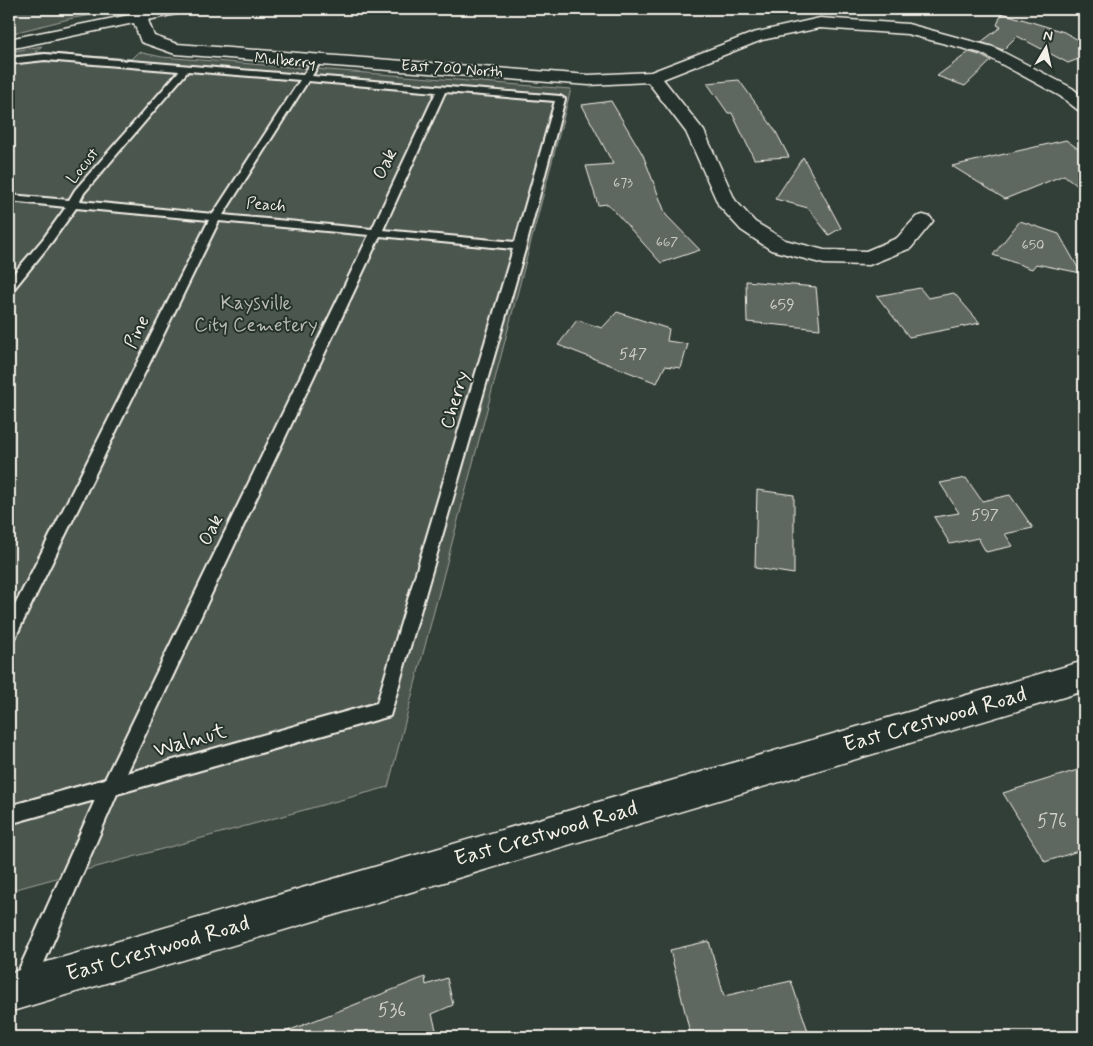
<svg xmlns="http://www.w3.org/2000/svg" width="1093" height="1046" viewBox="0 0 1093 1046" font-family="Mynerve,sans-serif">
	<style>
		.green { fill: #4c564f; stroke: #a0a49c }
		.building { fill: #5f6861; stroke: #f4f1e8 }
		.lines { fill: none; stroke-linecap: round; stroke-linejoin: round }
		.service-casing { stroke: #f4f1e8; stroke-width: 4 }
		.minor-casing { stroke: #f4f1e8; stroke-width: 3 }
		.tertiary-casing { stroke: #f4f1e8; stroke-width: 3 }
		.service { fill: #26332d; fill-rule: evenodd }
		.minor { fill: #26332d; fill-rule: evenodd }
		.tertiary { fill: #26332d; fill-rule: evenodd }
		.labels { text-anchor: middle; dominant-baseline: central; stroke-width: 4; stroke-linejoin: round; paint-order: stroke }
		.far-number-label { font-size: 14px; fill: #cfcfc6 }
		.far-street-label { font-size: 16px; fill: #f4f1e8; stroke: #26332d }
		.number-label { font-size: 16px; fill: #cfcfc6 }
		.street-label { font-size: 19px; fill: #f4f1e8; stroke: #26332d }
		.park-label { font-size: 19px; fill: #b9bbb2; stroke: #26332d }
		.near-number-label { font-size: 19px; fill: #cfcfc6 }
		.near-street-label { font-size: 22px; fill: #f4f1e8; stroke: #26332d }
	</style>
	<rect width="100%" height="100%" fill="#323e38"/>
	<filter id="ink" filterUnits="userSpaceOnUse"><feTurbulence type="fractalNoise" baseFrequency=".02" numOctaves="2"/><feDisplacementMap in="SourceGraphic" scale="10" xChannelSelector="R" yChannelSelector="G"/><feConvolveMatrix kernelMatrix="1 2 1 2 8 2 1 2 1" color-interpolation-filters="sRGB"/></filter>
	<g filter="url(#ink)">
		<!-- green -->
		<g class="green">
			<path d="M9,9H132L73,18L9,34Z"/>
			<path d="M42,46L35,52L131,59L138,52L162,57L571,89L388,787L9,891V52Z"/>
		</g>
		<!-- building -->
		<g class="building">
			<path d="M1002,13L1064,32L1084,43V57L1068,63L1017,36L1003,50L981,42L1001,27L997,25Z"/>
			<path d="M969,52L980,55L991,61L965,86L937,76Z"/>
			<path d="M739,80L775,130L789,157L754,159L732,113H728L707,83Z"/>
			<path d="M611,101L643,155L666,215L700,250L661,263L608,204L598,205L586,166L613,164L582,105Z"/>
			<path d="M1066,140L1084,153V191L1064,175L1005,199L952,166Z"/>
			<path d="M803,157L841,228L829,235L808,208L775,199Z"/>
			<path d="M1020,221L1059,234L1081,273L1036,264L1032,269L993,255Z"/>
			<path d="M746,281L816,287L820,329L747,322Z"/>
			<path d="M920,288L928,298L954,293L980,323L909,337L877,296Z"/>
			<path d="M617,312L669,329L667,341L688,344L681,368L665,366L657,383L558,345L577,320L602,328Z"/>
			<path d="M966,478L982,501L1010,495L1033,528L1005,534L1013,546L986,552L978,538L950,544L934,517L959,513L940,483Z"/>
			<path d="M757,490L794,495V574L755,568Z"/>
			<path d="M1084,768V849L1045,862L1003,793Z"/>
			<path d="M709,941L724,996L791,981L810,1037H691L670,950Z"/>
			<path d="M425,977L426,985L447,978L453,1005L432,1014L438,1037H276L275,1036Z"/>
		</g>
		<g class="lines">
			<!-- service casing -->
			<g class="service-casing">
				<path id="service" d="M45,54L303,75L315,57L318,56L322,59L312,76L560,96L565,99L526,246L390,716L117,794L31,993L23,996L15,993L12,985L95,800L9,824V806L105,779L369,235L219,221L15,638L9,640V617L209,220L76,208L51,243L13,290L9,291V279L43,239L66,207L9,201V195L69,200L75,190L179,71L45,60L9,64V58ZM188,71L300,80L213,214L80,201L84,193ZM308,81L436,92L372,229L223,215ZM445,92L555,101L515,242L383,230ZM380,236L513,249L377,703L127,773Z"/>
			</g>
			<!-- minor casing -->
			<g class="minor-casing">
				<path id="minor" d="M159,9H187L185,12L148,20L154,36L177,44L589,75L651,72L753,33L820,18L908,24L993,47L1072,88L1084,98V111L1078,110L1060,96L981,53L907,34L820,28L762,40L663,79L704,131L735,200L755,222L785,240L824,250L866,251L897,238L916,217L923,215L930,217L933,221L911,248L869,265L824,264L771,250L741,230L719,206L686,132L648,82L589,85L175,54L141,42L134,23L9,49V39Z"/>
			</g>
			<!-- tertiary casing -->
			<g class="tertiary-casing">
				<path id="tertiary" d="M1084,661V691L9,1012V973Z"/>
			</g>
			<!-- service -->
			<use href="#service" class="service"/>
			<!-- minor -->
			<use href="#minor" class="minor"/>
			<!-- tertiary -->
			<use href="#tertiary" class="tertiary"/>
		</g>
	</g>
	<g class="labels">
		<!-- far-number labels -->
		<g class="far-number-label">
			<text x="623" y="183">673</text>
			<text x="667" y="242">667</text>
			<text x="1033" y="245">650</text>
		</g>
		<!-- far-street labels -->
		<g class="far-street-label">
			<text transform="translate(285 61) rotate(5)">Mulberry</text>
			<text transform="translate(452 69) rotate(4)">East 700 North</text>
			<text transform="translate(83 166) rotate(-51)">Locust</text>
			<text transform="translate(266 205) rotate(5)">Peach</text>
		</g>
		<!-- number labels -->
		<g class="number-label">
			<text x="782" y="305">659</text>
			<text x="633" y="354">547</text>
			<text x="985" y="515">597</text>
		</g>
		<!-- street labels -->
		<g class="street-label">
			<text transform="translate(385 164) rotate(-65)">Oak</text>
			<text transform="translate(137 332) rotate(-64)">Pine</text>
			<text transform="translate(455 400) rotate(-74)">Cherry</text>
			<text transform="translate(211 530) rotate(-64)">Oak</text>
		</g>
		<!-- park labels -->
		<g class="park-label">
			<text x="256" y="303">Kaysville<tspan x="256" dy="22">City Cemetery</tspan></text>
		</g>
		<!-- near-number labels -->
		<g class="near-number-label">
			<text x="1052" y="821">576</text>
			<text x="392" y="1010">536</text>
		</g>
		<!-- near-street labels -->
		<g class="near-street-label">
			<text transform="translate(935 720) rotate(-16)">East Crestwood Road</text>
			<text transform="translate(190 741) rotate(-16)">Walnut</text>
			<text transform="translate(546 834) rotate(-16)">East Crestwood Road</text>
			<text transform="translate(158 949) rotate(-16)">East Crestwood Road</text>
		</g>
	</g>
	<!-- margin -->
	<rect width="1093" height="1046" fill="none" stroke="#26332d" stroke-width="30"/>
	<rect x="15" y="15" width="1063" height="1016" fill="none" stroke="#f4f1e8" stroke-width="2" filter="url(#ink)"/>
	<!-- north arrow -->
	<g transform="translate(1046 48) rotate(9)" stroke="#26332d" stroke-width="4" paint-order="stroke">
	<path d="M0-4L9 19L0 12L-9 19Z" fill="#f4f1e8"/>
	<text y="-8" font-size="14" font-weight="bold" text-anchor="middle" fill="#f4f1e8">N</text>
	</g>
</svg>
